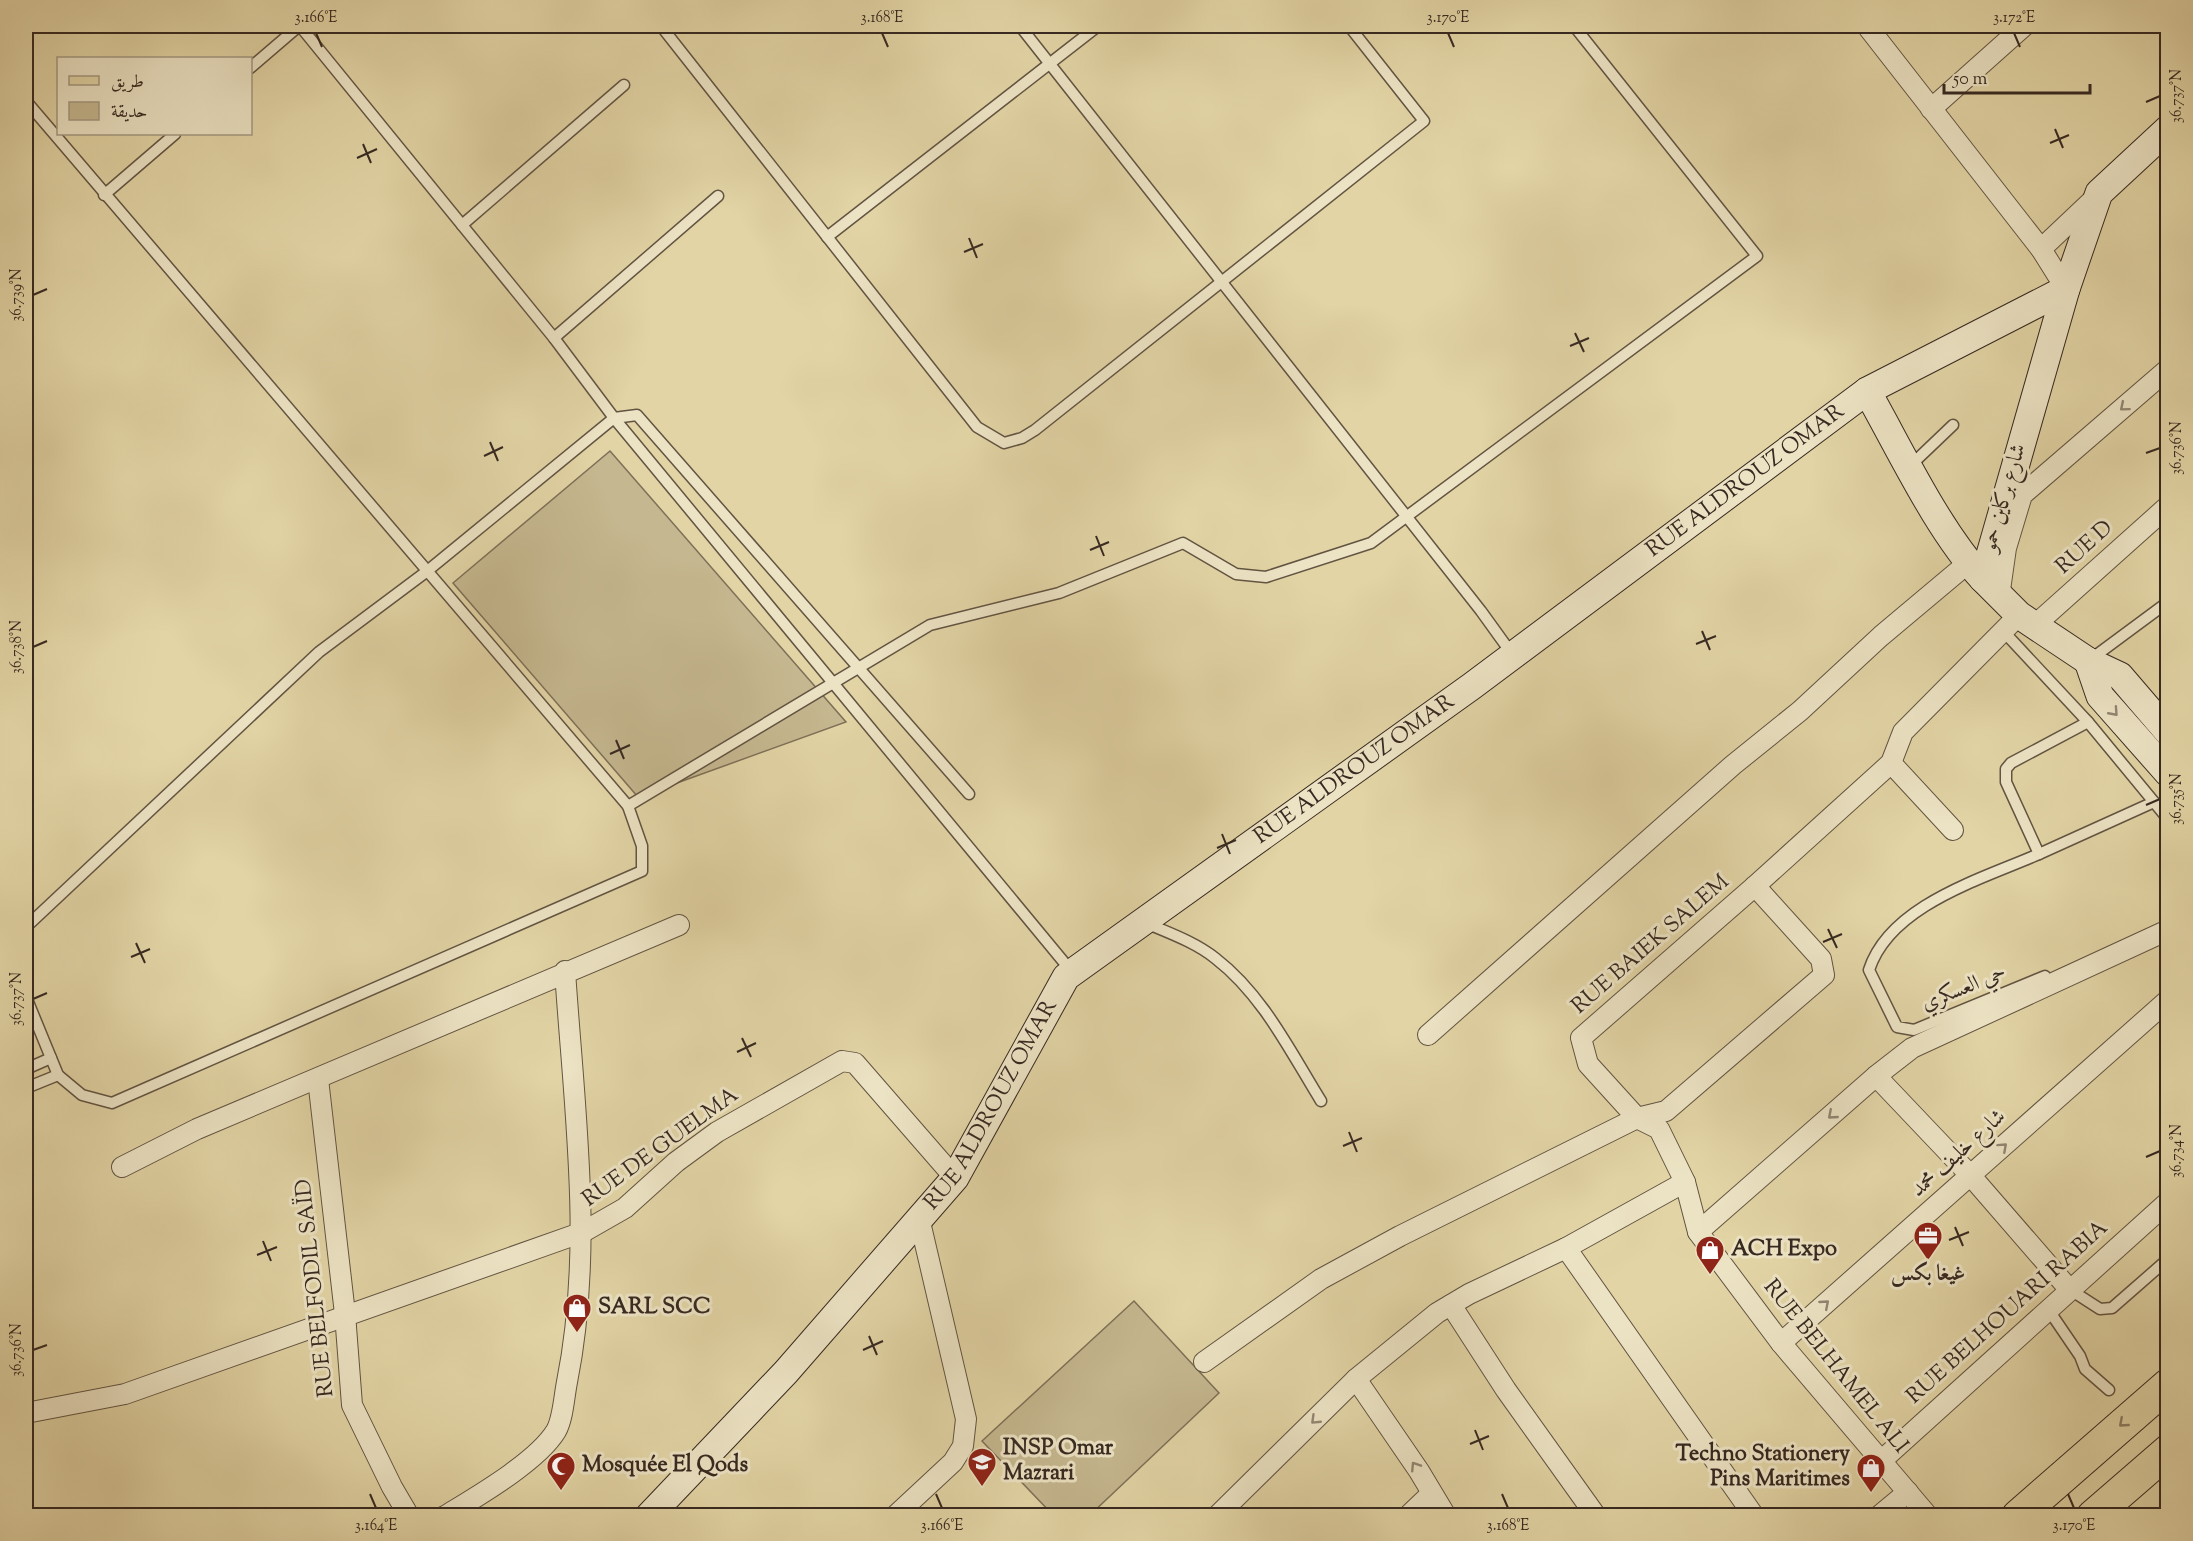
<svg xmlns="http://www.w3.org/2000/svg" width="2193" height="1541" viewBox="0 0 2193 1541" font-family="'Sorts Mill Goudy',Amiri,serif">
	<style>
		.green { fill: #c5b78f; stroke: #7e7058; stroke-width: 1.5 }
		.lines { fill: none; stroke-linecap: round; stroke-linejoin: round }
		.lane-casing { stroke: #625442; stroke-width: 13 }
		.street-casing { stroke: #625442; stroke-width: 22 }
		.secondary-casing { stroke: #372921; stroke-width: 29 }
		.primary-casing { stroke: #372921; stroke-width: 34 }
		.lane { stroke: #ece3c4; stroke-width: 10 }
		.street { stroke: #ece3c4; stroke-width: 20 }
		.secondary { stroke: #ece3c4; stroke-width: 27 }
		.primary { stroke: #e2d4a5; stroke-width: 32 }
		.oneway { stroke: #928672 }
		.oneway2 { stroke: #8c7e63 }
		.ticks { fill: none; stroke: #372921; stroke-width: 2 }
		.labels { text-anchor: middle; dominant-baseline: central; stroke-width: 6; stroke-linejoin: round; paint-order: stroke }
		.street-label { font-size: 22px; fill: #372921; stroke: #ece3c4 }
		.poi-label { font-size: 22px; font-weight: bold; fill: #372921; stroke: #ece3c4; text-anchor: start }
		.neatline { fill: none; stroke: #372921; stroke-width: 2 }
		.ticks-label { font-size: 15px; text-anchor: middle; fill: #372921 }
	</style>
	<rect width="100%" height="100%" fill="#e2d4a5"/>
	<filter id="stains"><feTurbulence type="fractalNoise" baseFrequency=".00333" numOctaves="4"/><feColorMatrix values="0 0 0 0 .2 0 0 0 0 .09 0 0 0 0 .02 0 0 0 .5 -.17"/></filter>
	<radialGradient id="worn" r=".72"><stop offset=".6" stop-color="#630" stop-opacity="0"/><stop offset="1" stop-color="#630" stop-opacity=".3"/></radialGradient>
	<!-- green -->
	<g class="green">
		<path d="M610,451L846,722L638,797L453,583Z"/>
		<path d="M1134,1301L1219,1393L1090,1515H1053L982,1441Z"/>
	</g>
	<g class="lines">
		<!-- lane casing -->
		<g class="lane-casing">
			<g id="lane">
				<path d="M300,26L554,338L614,418L1072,972"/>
				<path d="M661,26L977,427L1004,443L1022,438L1035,430L1424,121L1349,26"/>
				<path d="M1020,26L1481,611L1512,654"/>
				<path d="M250,68L299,26"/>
				<path d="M26,101L628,806"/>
				<path d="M104,195L175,134"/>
				<path d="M462,225L624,85"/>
				<path d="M827,237L1098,26"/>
				<path d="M554,338L718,196"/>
				<path d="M1910,466L1953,425"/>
				<path d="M2005,633L2088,722L2168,819"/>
				<path d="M2091,659L2168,602"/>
				<path d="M2088,722L2011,763L2006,769V782L2039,854L2154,802"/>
				<path d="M2039,854C1982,879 1890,905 1869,970L1897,1027L1914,1030L2045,976"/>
				<path d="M1146,923C1169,933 1195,942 1215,958C1263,995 1290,1051 1321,1101"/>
				<path d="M26,927L319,652L426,572L614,418L637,415L969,794"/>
				<path d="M26,997L58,1075L82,1095L112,1103L642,871V846L628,806L930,625L1059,593L1183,543L1236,574L1266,577L1371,543L1757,256L1574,26"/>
				<path d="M26,1069L51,1058"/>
				<path d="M26,1088L58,1075"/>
				<path d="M2069,1289L2100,1309L2112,1308L2168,1259"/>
				<path d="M2048,1309L2080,1356L2085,1369L2109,1390"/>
			</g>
		</g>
		<!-- street casing -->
		<g class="street-casing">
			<g id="street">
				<path d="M1867,26L2041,249L2066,289"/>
				<path d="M1931,109L2024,26"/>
				<path d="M2041,249L2096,197"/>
				<path d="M1999,597L2006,548L2022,495L2168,369"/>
				<path d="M2035,625L2168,506"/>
				<path d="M1891,763L1953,830"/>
				<path d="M1755,886L1821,959L1824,975L1666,1111L1637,1118L1659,1129L1685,1182L1698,1232L1781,1343L1928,1516"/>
				<path d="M1428,1035L1733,765L1800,711L1881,636L1968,563"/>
				<path d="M1876,1076L1971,1176L2069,1289"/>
				<path d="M318,1079L345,1314L352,1405L392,1487L409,1516"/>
				<path d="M122,1167L197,1129L679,925"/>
				<path d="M1698,1232L1876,1076L1912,1048L2168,930"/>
				<path d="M1566,1248L1754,1516"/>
				<path d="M1451,1305L1506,1390L1596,1516"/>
				<path d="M1781,1343L2168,1000"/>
				<path d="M1204,1362L1321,1279L1400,1236L1637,1118L1588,1064L1581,1038L1755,886L1891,763L1903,732L2019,615"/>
				<path d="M1356,1379L1419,1471L1446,1516"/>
				<path d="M26,1413L125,1394L583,1232L625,1208L676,1162L717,1132L842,1061L855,1063L955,1178"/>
				<path d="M1881,1461L2168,1202"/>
				<path d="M445,1516C476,1497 537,1462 556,1431C563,1419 564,1397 567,1382C594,1247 574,1108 565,971"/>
				<path d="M895,1516L953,1462L963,1446L966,1419L920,1222"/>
				<path d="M1217,1516L1356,1379L1437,1313L1469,1294L1566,1248L1685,1182"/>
				<path d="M1408,1516L1431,1494"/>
				<path d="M1879,1516L1908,1492"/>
			</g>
		</g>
		<!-- secondary casing -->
		<g class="secondary-casing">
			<g id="secondary">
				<path d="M2168,129L2099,193L2066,289L1983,579L2019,615L2088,661L2120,676L2168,732"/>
				<path d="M1867,391C1901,451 1937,529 1983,579"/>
				<path d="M2088,661L2100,696L2168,773"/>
				<path id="s1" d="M649,1516L786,1372L955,1178L1066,977L1472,686L1867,391L2066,289"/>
			</g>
		</g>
		<!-- primary casing -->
		<g class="primary-casing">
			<g id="primary">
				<path d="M2018,1516L2168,1385"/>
				<path d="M2093,1516L2168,1451"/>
			</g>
		</g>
		<!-- lane -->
		<use href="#lane" class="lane"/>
		<!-- street -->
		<use href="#street" class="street"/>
		<!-- secondary -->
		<use href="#secondary" class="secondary"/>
		<!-- primary -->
		<use href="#primary" class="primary"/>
	</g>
	<!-- one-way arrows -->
	<defs><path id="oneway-chevron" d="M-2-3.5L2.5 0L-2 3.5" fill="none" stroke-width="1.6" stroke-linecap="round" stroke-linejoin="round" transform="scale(1.5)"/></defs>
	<g class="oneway">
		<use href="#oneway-chevron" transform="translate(2124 407) rotate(140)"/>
		<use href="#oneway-chevron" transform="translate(2114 712) rotate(48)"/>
		<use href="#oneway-chevron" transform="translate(1832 1115) rotate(139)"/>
		<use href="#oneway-chevron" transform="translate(2003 1147) rotate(-42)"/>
		<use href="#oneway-chevron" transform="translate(1825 1304) rotate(-41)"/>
		<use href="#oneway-chevron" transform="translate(1315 1420) rotate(136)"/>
		<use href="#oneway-chevron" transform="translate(1415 1466) rotate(-123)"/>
	</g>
	<use class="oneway2" href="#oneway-chevron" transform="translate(2123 1423) rotate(139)"/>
	<!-- ticks -->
	<path class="ticks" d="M316,33L322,47M882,33L888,47M1448,33L1454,47M2014,33L2020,47M2146,102L2160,96M2055,129L2063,148M2050,143L2069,135M363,144L371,163M357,158L377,149M969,238L977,258M964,252L983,244M33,295L47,289M1575,333L1584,352M1570,346L1589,338M490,442L498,461M2146,453L2160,448M484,456L503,447M1096,536L1104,556M1090,550L1109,542M1702,631L1710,650M1696,644L1716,636M33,647L47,641M616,740L624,759M610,754L630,745M2146,805L2160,799M1222,834L1230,854M1217,848L1236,840M1828,929L1837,948M1823,942L1842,934M136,943L145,963M131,957L150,949M33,999L47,993M742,1038L751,1057M737,1052L756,1043M1349,1132L1357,1152M1343,1146L1362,1138M2146,1157L2160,1151M1955,1227L1963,1246M1949,1240L1969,1232M263,1241L271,1261M257,1255L277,1247M869,1336L877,1355M33,1350L47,1345M863,1350L883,1341M1475,1430L1483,1450M1470,1444L1489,1436M370,1494L376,1508M936,1494L942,1508M1502,1494L1508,1508M2068,1494L2074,1508"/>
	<!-- icons -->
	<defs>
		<g id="office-pin" transform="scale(1.5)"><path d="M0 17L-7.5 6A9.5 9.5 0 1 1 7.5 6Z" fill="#8f2418" stroke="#ece3c4"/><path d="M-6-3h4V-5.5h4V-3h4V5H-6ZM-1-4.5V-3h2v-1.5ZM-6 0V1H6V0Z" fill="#fff"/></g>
		<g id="shop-pin" transform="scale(1.5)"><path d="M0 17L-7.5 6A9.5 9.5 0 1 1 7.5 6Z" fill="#8f2418" stroke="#ece3c4"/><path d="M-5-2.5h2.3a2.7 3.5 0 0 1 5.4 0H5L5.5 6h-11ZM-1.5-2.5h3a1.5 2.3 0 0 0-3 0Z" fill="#fff"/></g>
		<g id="university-pin" transform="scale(1.5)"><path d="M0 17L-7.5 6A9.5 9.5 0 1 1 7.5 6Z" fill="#8f2418" stroke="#ece3c4"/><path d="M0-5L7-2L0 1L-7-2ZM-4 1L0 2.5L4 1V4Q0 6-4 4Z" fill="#fff"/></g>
		<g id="mosque-pin" transform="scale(1.5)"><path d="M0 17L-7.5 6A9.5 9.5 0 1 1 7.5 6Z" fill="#8f2418" stroke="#ece3c4"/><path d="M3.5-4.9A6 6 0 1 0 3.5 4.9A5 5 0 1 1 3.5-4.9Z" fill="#fff"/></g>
	</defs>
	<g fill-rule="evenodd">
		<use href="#office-pin" x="1928" y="1236"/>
		<use href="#shop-pin" x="1710" y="1250"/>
		<use href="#shop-pin" x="577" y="1308"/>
		<use href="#university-pin" x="982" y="1462"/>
		<use href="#mosque-pin" x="561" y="1466"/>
		<use href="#shop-pin" x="1871" y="1468"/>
	</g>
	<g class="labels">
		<!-- street labels -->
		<g class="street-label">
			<text stroke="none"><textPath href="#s1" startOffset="1527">RUE ALDROUZ OMAR</textPath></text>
			<text transform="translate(2005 498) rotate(-74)">شارع بركاين حمو</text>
			<text transform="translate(2085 548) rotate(-42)">RUE D</text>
			<text stroke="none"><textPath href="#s1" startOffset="1041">RUE ALDROUZ OMAR</textPath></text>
			<text transform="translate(1651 945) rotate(-41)">RUE BAIEK SALEM</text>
			<text transform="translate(1964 989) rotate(-22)">حي العسكري</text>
			<text stroke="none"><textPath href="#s1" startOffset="537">RUE ALDROUZ OMAR</textPath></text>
			<text transform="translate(661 1148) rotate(-36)">RUE DE GUELMA</text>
			<text transform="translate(1959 1154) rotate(-42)">شارع خليف محمد</text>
			<text transform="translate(316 1288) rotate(-96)">RUE BELFODIL SAÏD</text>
			<text transform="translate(2008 1313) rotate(-42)">RUE BELHOUARI RABIA</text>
			<text transform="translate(1835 1367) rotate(51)">RUE BELHAMEL ALI</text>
		</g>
		<!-- poi labels -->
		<g class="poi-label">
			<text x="1731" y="1250">ACH Expo</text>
			<text x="1928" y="1275" text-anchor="middle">غيغا بكس</text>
			<text x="598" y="1308">SARL SCC</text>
			<text x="1003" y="1449">INSP Omar<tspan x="1003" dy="25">Mazrari</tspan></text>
			<text x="1850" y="1455" text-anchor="end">Techno Stationery<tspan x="1850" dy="25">Pins Maritimes</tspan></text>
			<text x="582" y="1466">Mosquée El Qods</text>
		</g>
	</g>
	<!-- margin -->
	<rect width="2193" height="1541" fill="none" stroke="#e2d4a5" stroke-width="66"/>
	<!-- legend -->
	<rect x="57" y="57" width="195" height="78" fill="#ece3c4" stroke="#a49983" stroke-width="1.5"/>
	<rect x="69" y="76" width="30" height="9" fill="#e2d4a5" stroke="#a49983" stroke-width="1.5"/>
	<text x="111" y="87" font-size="18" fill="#372921">طريق</text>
	<rect x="69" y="102" width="30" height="18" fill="#c5b78f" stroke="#a49983" stroke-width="1.5"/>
	<text x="111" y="117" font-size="18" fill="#372921">حديقة</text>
	<!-- scale -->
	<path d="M1944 84v9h146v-9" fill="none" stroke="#372921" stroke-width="3"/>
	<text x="1953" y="84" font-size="18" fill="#372921" stroke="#ece3c4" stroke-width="4.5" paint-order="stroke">50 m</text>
	<rect x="33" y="33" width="2127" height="1475" class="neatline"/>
	<g class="ticks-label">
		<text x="316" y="22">3.166°E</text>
		<text x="882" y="22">3.168°E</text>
		<text x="1448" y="22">3.170°E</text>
		<text x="2014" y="22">3.172°E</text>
		<text transform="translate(2176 96) rotate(-90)" y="5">36.737°N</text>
		<text transform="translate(16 295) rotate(-90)" y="5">36.739°N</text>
		<text transform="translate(2176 448) rotate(-90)" y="5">36.736°N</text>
		<text transform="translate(16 647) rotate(-90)" y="5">36.738°N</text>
		<text transform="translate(2176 799) rotate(-90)" y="5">36.735°N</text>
		<text transform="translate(16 999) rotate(-90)" y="5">36.737°N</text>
		<text transform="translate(2176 1151) rotate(-90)" y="5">36.734°N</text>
		<text transform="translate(16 1350) rotate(-90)" y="5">36.736°N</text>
		<text x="376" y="1530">3.164°E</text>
		<text x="942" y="1530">3.166°E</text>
		<text x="1508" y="1530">3.168°E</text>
		<text x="2074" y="1530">3.170°E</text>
	</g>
	<rect width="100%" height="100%" filter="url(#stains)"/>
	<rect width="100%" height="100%" fill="url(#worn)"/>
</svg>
